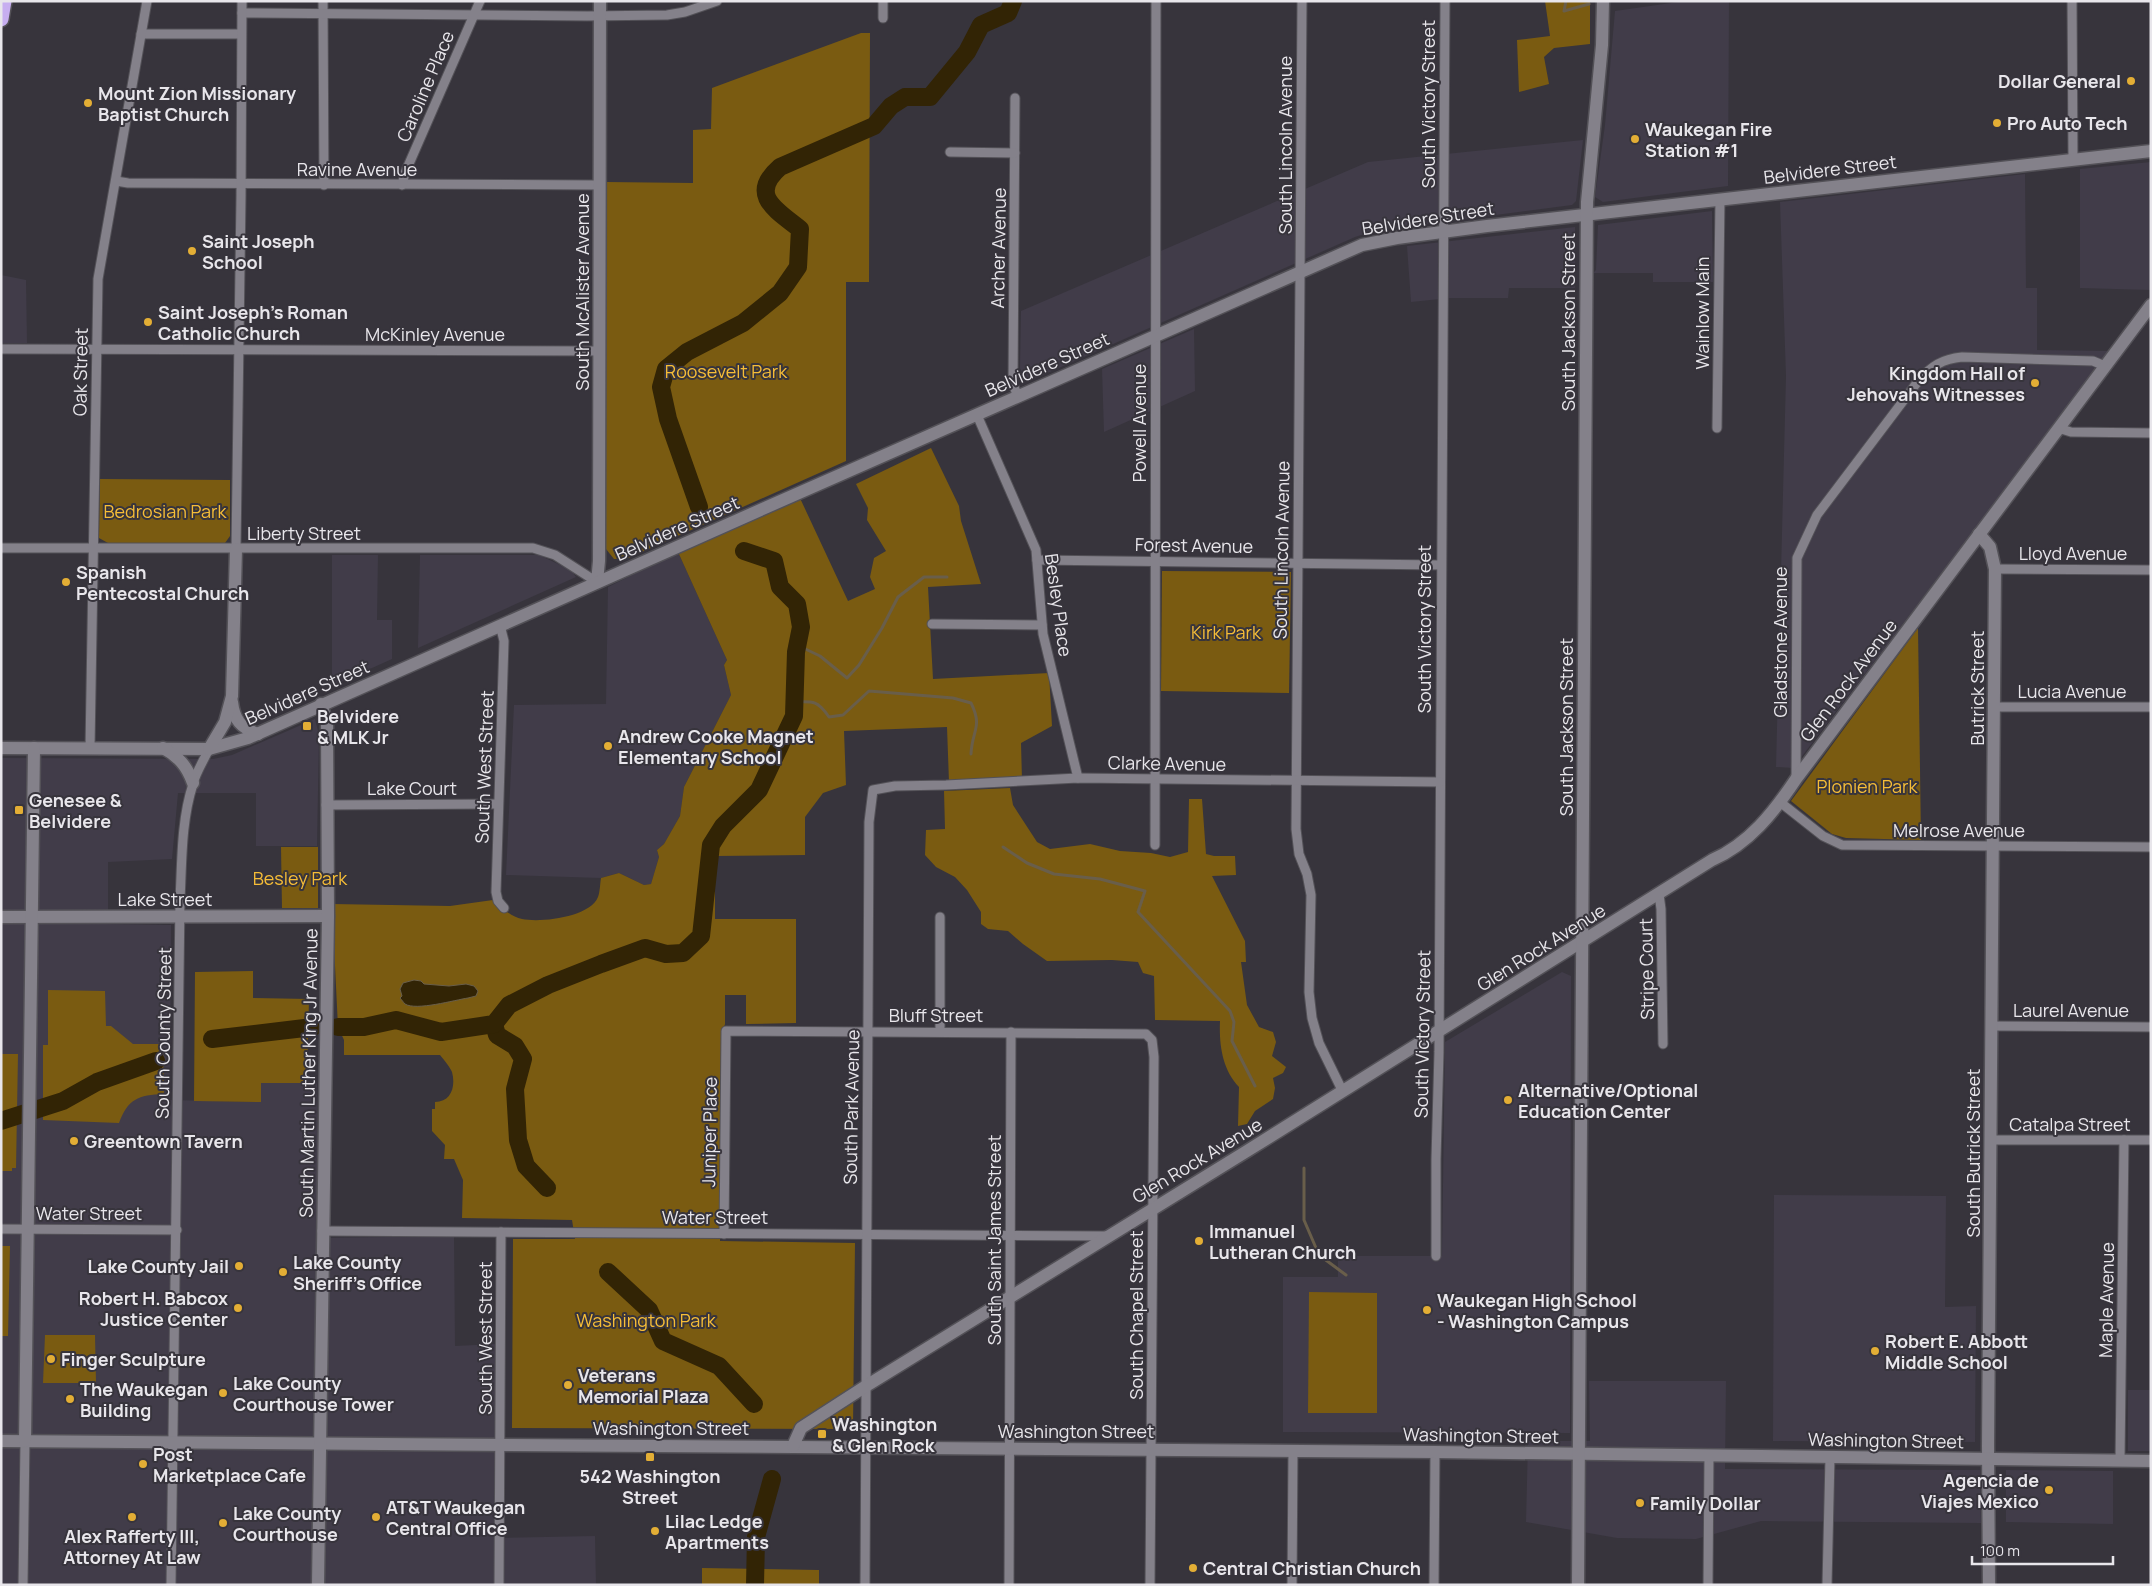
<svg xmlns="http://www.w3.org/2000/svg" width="2152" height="1586" viewBox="0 0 2152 1586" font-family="Manrope,sans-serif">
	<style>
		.built { fill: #413c49 }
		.green { fill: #7a5b11 }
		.water { fill: #322405; stroke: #695e4a }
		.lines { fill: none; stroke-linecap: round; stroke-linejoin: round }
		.stream { stroke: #695e4a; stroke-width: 3 }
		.river { stroke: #322405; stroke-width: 18 }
		.street-casing { stroke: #535157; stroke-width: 11 }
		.secondary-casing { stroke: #535157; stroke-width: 15 }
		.highway-casing { stroke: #535157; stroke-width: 18 }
		.street { stroke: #84818a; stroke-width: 9 }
		.secondary { stroke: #84818a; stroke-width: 12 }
		.highway { stroke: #c7aef0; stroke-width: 15 }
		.poi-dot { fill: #e3ae35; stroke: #37343c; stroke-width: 2 }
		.labels { text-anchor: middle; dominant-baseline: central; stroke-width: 4; stroke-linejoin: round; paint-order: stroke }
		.poi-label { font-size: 18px; font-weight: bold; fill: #e8e6eb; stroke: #37343c; text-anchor: start }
		.street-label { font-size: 18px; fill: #e8e6eb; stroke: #37343c }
		.park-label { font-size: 18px; fill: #f6bd37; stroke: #37343c }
	</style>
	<rect width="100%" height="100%" fill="#37343c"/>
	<!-- built -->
	<g class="built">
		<path d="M1685,1H1729L1728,186L1603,202L1595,197L1605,125L1615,11Z"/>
		<path d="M1583,140L1576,201L1572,205L1374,231L1355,237L1027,382L1020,368L1021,311L1368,162Z"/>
		<path d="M2151,162V290L2080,288V169Z"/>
		<path d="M2025,174L2026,288H2037V350L2111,351L1793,768L1776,767L1786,376L1780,202Z"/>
		<path d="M1712,211L1713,282H1653V273H1593L1596,270L1598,225Z"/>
		<path d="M1575,227V288H1509L1508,298H1450L1411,302L1407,246Z"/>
		<path d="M1,275L26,280L27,343H1Z"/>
		<path d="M1194,329L1195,391L1104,432L1102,369Z"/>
		<path d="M678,552L727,660L724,665L731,695L684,787L680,816L664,844L657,850L659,857L651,884L644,885L619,873L601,878L506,875L514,705L606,704L608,587Z"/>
		<path d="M332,555H378L377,620H392V659L332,686Z"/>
		<path d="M420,555H539L571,570L576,577L418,648Z"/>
		<path d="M315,719L319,735L317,846H256V793H178L172,859L108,862V924L171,925L170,1100L260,1102V1083H317V1238L454,1236L455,1346L496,1344L494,1538L595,1536L596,1585H1V758L213,759L232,755Z"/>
		<path d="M1562,972L1571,976L1570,1433L1283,1432V1277H1338V1256H1442L1445,1042Z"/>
		<path d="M1774,1195L1946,1196L1945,1307L1976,1306L1975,1442L1773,1441Z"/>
		<path d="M1589,1381H1726L1725,1469L1980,1470L1981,1523L1761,1521L1696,1539L1617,1538L1526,1522L1528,1441H1590Z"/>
		<rect x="2128" y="1390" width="23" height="61"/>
		<path d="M2006,1470L2113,1471V1524L2006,1522Z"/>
	</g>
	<!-- green -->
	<g class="green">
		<path d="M1545,1H1590V44L1554,48L1544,57L1549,84L1519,92L1517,40L1550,36Z"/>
		<path d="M861,33H870L869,282H846V461L626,559H614L606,549V182L693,183V130L711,129L712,88Z"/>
		<path d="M931,448L959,506L961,521L981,584L928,587L933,679L1049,673L1052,726L1021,743L1022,780L949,782L947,727L844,731L846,785L823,793L805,817V855L715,856V919H796V1023L746,1024V995H725V1024L721,1036L720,1241L855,1243L853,1429L512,1428L513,1239H575L572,1220L462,1218L463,1180L454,1159H444L445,1145L432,1131V1109H435V1102C451,1102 456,1087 452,1072C450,1067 444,1060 440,1055H344V1040L338,1027L332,904L450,906L493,900C501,907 511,917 522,919C541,923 590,917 598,897C600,892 600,884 601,878L619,873L644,885L651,884L659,857L657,850L664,844L680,816L684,787L731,695L724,665L727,660L678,552L799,496L848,601L875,589L870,577L874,558L886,551L867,520L868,508L856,484Z"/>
		<path d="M100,479L230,480V536L225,543H108L99,538Z"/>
		<path d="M1162,571L1291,572L1289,693L1161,691Z"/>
		<path d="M1918,628L1921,840L1846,838L1832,834L1791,801Z"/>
		<path d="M1010,788L1013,805L1037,842L1050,849L1090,844L1120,851L1151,853L1170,857L1188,852L1189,799H1202L1206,854L1214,856H1235L1236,875L1212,876L1245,941L1246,962H1241L1247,1005L1259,1027L1273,1032L1276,1042L1272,1056L1286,1067L1283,1073L1273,1078L1275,1088L1273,1099L1255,1111L1247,1124L1238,1126L1239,1087C1222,1069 1219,1044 1220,1021L1155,1020L1154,976L1143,973L1138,962L1112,960L1047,961L1023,944L1008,931L988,929L981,924V912L967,890L955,877L936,867L925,855L926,830L945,829L944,791Z"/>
		<path d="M281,847H318V908H282Z"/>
		<path d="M253,971V998L309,999L307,1083H261V1102L194,1101L195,972Z"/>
		<path d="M48,990L105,991L106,1026H111L133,1044H163L164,1094C138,1095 128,1099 119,1123L43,1120V1045H48Z"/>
		<path d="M1,1054H18L16,1168H12V1171H1Z"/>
		<path d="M1,1246H10L8,1336H1Z"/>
		<path d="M1309,1292L1377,1293V1413H1308Z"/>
		<path d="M45,1335H95L96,1383H43Z"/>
		<path d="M702,1568L819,1570V1585H702Z"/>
	</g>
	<!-- water -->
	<path class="water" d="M414,980L421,981L424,984L449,986L466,984L474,986L478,991L476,996L468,998C455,1000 416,1011 405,1004C404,1003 401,999 400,998L402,996L400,989L403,983Z"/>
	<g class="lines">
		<!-- stream -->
		<g class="stream">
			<path d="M1566,1L1564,11L1589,4"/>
			<path d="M797,645L820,656L847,678L859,665L882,628L898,597L924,577H947"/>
			<path d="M795,702C814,701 818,701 829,717L843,715L869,691L953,698L971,703C983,727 972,730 971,754"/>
			<path d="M1003,847L1027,863L1054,874L1100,879L1145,891L1138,912L1230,1011L1234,1022L1232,1041L1255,1086"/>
			<path d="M1304,1168V1220L1319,1255L1346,1275"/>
		</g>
		<!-- river -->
		<g class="river">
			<path d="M699,507L668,419L661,387L666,369L687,352L743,323L780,293L798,267L800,229C776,210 748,195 780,167L874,126L891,106L905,97H930L967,52L981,25L1008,13L1013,1"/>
			<path d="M494,1024L497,1035L515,1046L523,1059L515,1089L518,1140L526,1166L547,1188"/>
			<path d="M338,1027H364L396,1020L441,1032L494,1024L509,1005L548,985L601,964L645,948L666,954L683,953L701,936L711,845L723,826L759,790L794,716L796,652L801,627L797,604L780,587L774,561L744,551"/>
			<path d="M212,1039L313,1027"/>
			<path d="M1,1121L63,1101L97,1082L156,1061"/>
			<path d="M608,1272L649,1310L663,1341L719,1366L754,1404"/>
			<path d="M755,1585L756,1537L772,1479"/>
		</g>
		<!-- street casing -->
		<g class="street-casing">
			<g id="street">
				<path d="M323,1L324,185"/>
				<path d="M1302,1L1296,829L1299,854L1307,874L1311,895L1309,992L1312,1018L1319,1043L1342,1090"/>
				<path d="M2072,1L2073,159"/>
				<path d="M242,13L587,16L667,15L685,12L717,1"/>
				<path d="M883,18V1"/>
				<path d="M141,34H241"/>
				<path d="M1015,98L1013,384L1018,397"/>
				<path d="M950,152L1015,153"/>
				<path d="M116,181L128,183L599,185"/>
				<path d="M402,185L405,173L480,1"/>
				<path d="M1,349L599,351"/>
				<path d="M977,415L1036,550L1043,634L1078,778"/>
				<path d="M1717,428L1720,199"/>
				<path d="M2058,428L2071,432L2151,433"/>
				<path d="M1,548H533L555,555L597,582"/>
				<path d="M236,549L241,197L242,1"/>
				<path d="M1037,560L1441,565"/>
				<path d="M1995,569L2151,570"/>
				<path d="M932,624L1042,625"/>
				<path d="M500,625L504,641L496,892L498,901L504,908"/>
				<path d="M1994,707H2151"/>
				<path d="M90,748L98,279L147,1"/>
				<path d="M1796,778L1797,558L1817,515L1919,380C1932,366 1942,359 1962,357L2093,361L2105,366"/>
				<path d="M1780,802L1823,836L1842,845L2151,847"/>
				<path d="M326,805L498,804"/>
				<path d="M1155,845L1156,1"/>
				<path d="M1659,894L1661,909L1663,1044"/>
				<path d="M940,917V1031"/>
				<path d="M1991,1026L2151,1027"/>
				<path d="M1990,1140H2151"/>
				<path d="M1,1229L177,1230"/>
				<path d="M322,1231L1107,1236"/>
				<path d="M724,1234L726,1031L1146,1034L1152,1040L1154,1057L1150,1585"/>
				<path d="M1436,1256V1159L1439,1052L1445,1"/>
				<path d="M2120,1460L2124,1140"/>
				<path d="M23,1585L25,1441"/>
				<path d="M171,1585L180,900C182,862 181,821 193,784C196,772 204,760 209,749"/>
				<path d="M499,1585L501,1232"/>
				<path d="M865,1585L869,822L873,790L895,786L946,785L1078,778L1440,782"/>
				<path d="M1009,1585L1011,1032"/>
				<path d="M1292,1585L1293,1451"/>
				<path d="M1434,1585L1435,1452"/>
				<path d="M1708,1585L1709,1455"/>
				<path d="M1827,1585L1830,1457"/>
			</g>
		</g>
		<!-- secondary casing -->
		<g class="secondary-casing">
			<g id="secondary">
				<path d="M1979,534L1990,547L1995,569L1988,1446L1989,1585"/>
				<path d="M597,582L599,561L600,1"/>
				<path d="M232,702C234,720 241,728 258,734"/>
				<path d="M1,748L209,749L248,738L767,507L1362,245L1397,238L1487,226L2151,151"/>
				<path d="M163,748C178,756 187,766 193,783"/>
				<path d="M209,749L225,722L232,696L236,549"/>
				<path d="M1,917L328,916"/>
				<path d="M1,1441L1435,1452L2151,1461"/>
				<path d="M25,1441L34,748"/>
				<path d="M793,1446L801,1428L866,1386L1247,1151L1712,860C1749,844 1774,812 1796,779L2151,305"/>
				<path d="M318,1585L328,916L327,723L321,704"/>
				<path d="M1578,1585L1587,202L1602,45L1603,1"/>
			</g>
		</g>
		<!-- highway casing -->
		<g class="highway-casing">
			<path id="highway" d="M1,19L4,1"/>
		</g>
		<!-- street -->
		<use href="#street" class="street"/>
		<!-- secondary -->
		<use href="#secondary" class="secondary"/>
		<!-- highway -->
		<use href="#highway" class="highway"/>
	</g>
	<!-- markers -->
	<g class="poi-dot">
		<circle cx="2131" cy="81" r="5"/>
		<circle cx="88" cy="103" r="5"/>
		<circle cx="1997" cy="123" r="5"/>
		<circle cx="1635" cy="139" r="5"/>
		<circle cx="192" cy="251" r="5"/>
		<circle cx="148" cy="322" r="5"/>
		<circle cx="2035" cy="383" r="5"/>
		<circle cx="66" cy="582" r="5"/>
		<rect x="302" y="721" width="10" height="10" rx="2.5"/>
		<circle cx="608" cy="746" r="5"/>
		<rect x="14" y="805" width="10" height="10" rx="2.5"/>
		<circle cx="1508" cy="1100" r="5"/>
		<circle cx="74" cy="1141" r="5"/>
		<circle cx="1199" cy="1241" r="5"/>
		<circle cx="239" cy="1266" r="5"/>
		<circle cx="283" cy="1272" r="5"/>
		<circle cx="238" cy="1308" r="5"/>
		<circle cx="1427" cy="1310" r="5"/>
		<circle cx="1875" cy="1351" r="5"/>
		<circle cx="51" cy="1359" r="5"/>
		<circle cx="568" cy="1385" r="5"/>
		<circle cx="223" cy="1393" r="5"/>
		<circle cx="70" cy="1399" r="5"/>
		<rect x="817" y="1429" width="10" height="10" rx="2.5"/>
		<rect x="645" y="1452" width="10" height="10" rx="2.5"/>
		<circle cx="143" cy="1464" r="5"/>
		<circle cx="2049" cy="1490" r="5"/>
		<circle cx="1640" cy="1503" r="5"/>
		<circle cx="132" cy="1517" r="5"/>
		<circle cx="376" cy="1517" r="5"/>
		<circle cx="223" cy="1523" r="5"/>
		<circle cx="655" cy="1531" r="5"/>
		<circle cx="1193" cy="1568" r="5"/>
	</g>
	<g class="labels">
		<!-- poi labels -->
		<g class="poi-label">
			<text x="2121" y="81" text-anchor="end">Dollar General</text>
			<text x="98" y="93">Mount Zion Missionary<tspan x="98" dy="21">Baptist Church</tspan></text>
			<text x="2007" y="123">Pro Auto Tech</text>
			<text x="1645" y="129">Waukegan Fire<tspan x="1645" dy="21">Station #1</tspan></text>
			<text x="202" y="241">Saint Joseph<tspan x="202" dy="21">School</tspan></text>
			<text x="158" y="312">Saint Joseph's Roman<tspan x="158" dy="21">Catholic Church</tspan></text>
			<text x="2025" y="373" text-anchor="end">Kingdom Hall of<tspan x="2025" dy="21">Jehovahs Witnesses</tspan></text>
			<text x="76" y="572">Spanish<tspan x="76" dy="21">Pentecostal Church</tspan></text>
			<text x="317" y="716">Belvidere<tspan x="317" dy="21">&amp; MLK Jr</tspan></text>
			<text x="618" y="736">Andrew Cooke Magnet<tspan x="618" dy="21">Elementary School</tspan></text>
			<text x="29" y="800">Genesee &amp;<tspan x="29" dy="21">Belvidere</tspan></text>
			<text x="1518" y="1090">Alternative/Optional<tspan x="1518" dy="21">Education Center</tspan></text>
			<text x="84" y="1141">Greentown Tavern</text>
			<text x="1209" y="1231">Immanuel<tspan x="1209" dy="21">Lutheran Church</tspan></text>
			<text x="293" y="1262">Lake County<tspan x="293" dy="21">Sheriff's Office</tspan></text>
			<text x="229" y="1266" text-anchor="end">Lake County Jail</text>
			<text x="228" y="1298" text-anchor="end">Robert H. Babcox<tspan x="228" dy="21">Justice Center</tspan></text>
			<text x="1437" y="1300">Waukegan High School<tspan x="1437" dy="21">- Washington Campus</tspan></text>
			<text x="1885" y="1341">Robert E. Abbott<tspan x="1885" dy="21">Middle School</tspan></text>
			<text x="61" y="1359">Finger Sculpture</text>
			<text x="578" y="1375">Veterans<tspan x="578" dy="21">Memorial Plaza</tspan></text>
			<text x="233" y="1383">Lake County<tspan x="233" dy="21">Courthouse Tower</tspan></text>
			<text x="80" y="1389">The Waukegan<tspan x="80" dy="21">Building</tspan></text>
			<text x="832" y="1424">Washington<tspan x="832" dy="21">&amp; Glen Rock</tspan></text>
			<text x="153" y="1454">Post<tspan x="153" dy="21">Marketplace Cafe</tspan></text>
			<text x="650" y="1476" text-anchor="middle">542 Washington<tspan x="650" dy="21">Street</tspan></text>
			<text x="2039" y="1480" text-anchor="end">Agencia de<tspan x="2039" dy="21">Viajes Mexico</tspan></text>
			<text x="1650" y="1503">Family Dollar</text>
			<text x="386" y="1507">AT&amp;T Waukegan<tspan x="386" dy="21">Central Office</tspan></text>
			<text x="233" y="1513">Lake County<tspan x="233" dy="21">Courthouse</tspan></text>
			<text x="665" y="1521">Lilac Ledge<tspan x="665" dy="21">Apartments</tspan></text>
			<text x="132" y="1536" text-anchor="middle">Alex Rafferty III,<tspan x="132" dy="21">Attorney At Law</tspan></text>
			<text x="1203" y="1568">Central Christian Church</text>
		</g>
		<!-- street labels -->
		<g class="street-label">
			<text transform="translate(425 86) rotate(-67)">Caroline Place</text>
			<text transform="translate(1428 104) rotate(-90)">South Victory Street</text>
			<text transform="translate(1285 145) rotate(-90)">South Lincoln Avenue</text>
			<text x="357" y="169">Ravine Avenue</text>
			<text transform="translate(1830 169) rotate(-7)">Belvidere Street</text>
			<text transform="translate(1428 218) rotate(-9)">Belvidere Street</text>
			<text transform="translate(998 248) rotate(-89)">Archer Avenue</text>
			<text transform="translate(582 292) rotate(-90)">South McAlister Avenue</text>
			<text transform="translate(1702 313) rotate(-90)">Wainlow Main</text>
			<text transform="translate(1568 322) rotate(-90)">South Jackson Street</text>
			<text x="435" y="334">McKinley Avenue</text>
			<text transform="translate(1047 364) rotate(-24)">Belvidere Street</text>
			<text transform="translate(80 372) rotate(-89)">Oak Street</text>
			<text transform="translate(1139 423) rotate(-90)">Powell Avenue</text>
			<text transform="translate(677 528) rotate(-24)">Belvidere Street</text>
			<text x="304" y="533">Liberty Street</text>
			<text transform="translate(1194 545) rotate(1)">Forest Avenue</text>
			<text transform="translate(1281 550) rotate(-89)">South Lincoln Avenue</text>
			<text x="2073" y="553">Lloyd Avenue</text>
			<text transform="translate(1059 605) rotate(82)">Besley Place</text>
			<text transform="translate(1424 629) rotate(-90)">South Victory Street</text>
			<text transform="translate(1780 642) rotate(-90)">Gladstone Avenue</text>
			<text transform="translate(1848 680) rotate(-53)">Glen Rock Avenue</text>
			<text transform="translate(1977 688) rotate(-90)">Butrick Street</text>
			<text x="2072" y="691">Lucia Avenue</text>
			<text transform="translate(307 692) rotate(-24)">Belvidere Street</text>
			<text transform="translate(1566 727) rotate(-90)">South Jackson Street</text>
			<text transform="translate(1167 763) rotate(1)">Clarke Avenue</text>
			<text transform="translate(484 767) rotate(-88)">South West Street</text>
			<text x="412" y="788">Lake Court</text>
			<text x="1959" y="830">Melrose Avenue</text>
			<text x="165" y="899">Lake Street</text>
			<text transform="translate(1541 947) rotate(-32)">Glen Rock Avenue</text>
			<text transform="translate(1646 969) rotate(-91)">Stripe Court</text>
			<text x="2071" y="1010">Laurel Avenue</text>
			<text x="936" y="1015">Bluff Street</text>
			<text transform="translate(163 1033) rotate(-89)">South County Street</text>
			<text transform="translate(1422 1034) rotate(-89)">South Victory Street</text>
			<text transform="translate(308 1073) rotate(-89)">South Martin Luther King Jr Avenue</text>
			<text transform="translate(851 1107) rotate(-89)">South Park Avenue</text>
			<text x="2070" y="1124">Catalpa Street</text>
			<text transform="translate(709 1132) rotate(-89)">Juniper Place</text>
			<text transform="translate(1973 1153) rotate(-90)">South Butrick Street</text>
			<text transform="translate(1197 1160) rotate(-31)">Glen Rock Avenue</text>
			<text x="89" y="1213">Water Street</text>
			<text x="715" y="1217">Water Street</text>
			<text transform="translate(994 1240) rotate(-90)">South Saint James Street</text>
			<text transform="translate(2106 1300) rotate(-89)">Maple Avenue</text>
			<text transform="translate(1136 1315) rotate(-90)">South Chapel Street</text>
			<text transform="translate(485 1338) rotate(-90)">South West Street</text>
			<text x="671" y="1428">Washington Street</text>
			<text x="1076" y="1431">Washington Street</text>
			<text transform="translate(1481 1435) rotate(1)">Washington Street</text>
			<text transform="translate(1886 1440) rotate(1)">Washington Street</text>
		</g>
		<!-- park labels -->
		<g class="park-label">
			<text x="726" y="371">Roosevelt Park</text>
			<text x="165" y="511">Bedrosian Park</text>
			<text x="1226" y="632">Kirk Park</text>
			<text x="1867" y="786">Plonien Park</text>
			<text x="300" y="878">Besley Park</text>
			<text x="646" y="1320">Washington Park</text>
		</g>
	</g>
	<!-- border -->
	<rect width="2152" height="1586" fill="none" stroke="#e8e6eb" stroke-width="5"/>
	<!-- scale -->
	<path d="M1972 1556v8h141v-8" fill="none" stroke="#e8e6eb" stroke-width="2.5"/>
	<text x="1980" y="1556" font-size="15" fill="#e8e6eb" stroke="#37343c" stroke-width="4" paint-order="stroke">100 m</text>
</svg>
